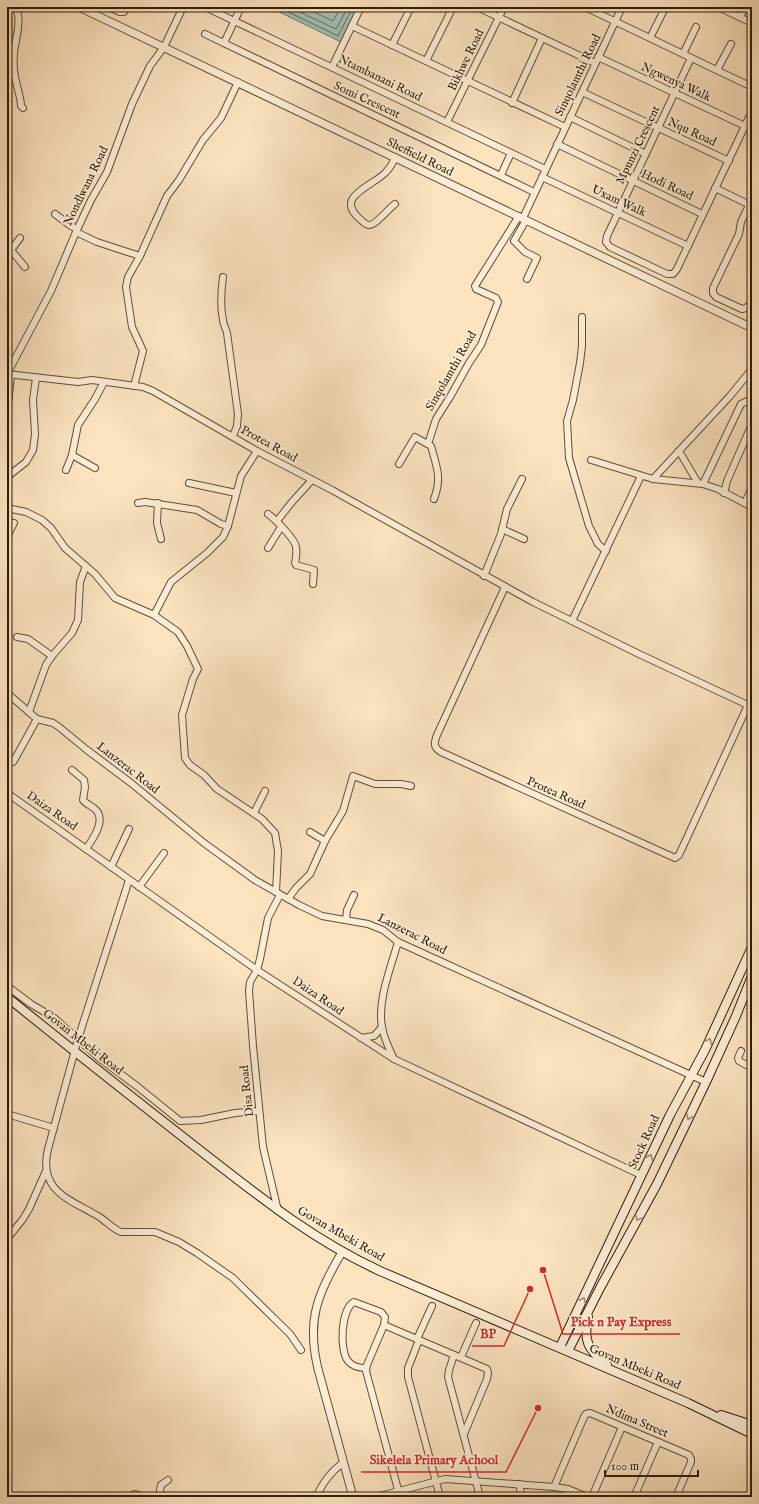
<svg xmlns="http://www.w3.org/2000/svg" width="759" height="1504" viewBox="0 0 759 1504" font-family="'IM FELL English',serif">
	<style>
		.water { fill: #9fbeb2; stroke: #737d6e }
		.lines { fill: none; stroke-linecap: round; stroke-linejoin: round }
		.shore { stroke: #686c5c; stroke-width: 1 }
		.minor-casing { stroke: #634d35; stroke-width: 8 }
		.tertiary-casing { stroke: #634d35; stroke-width: 9 }
		.secondary-casing { stroke: #301b07; stroke-width: 10 }
		.minor { stroke: #fcedd6; stroke-width: 6 }
		.tertiary { stroke: #fcedd6; stroke-width: 7 }
		.secondary { stroke: #fcedd6; stroke-width: 8 }
		.oneway { stroke: #a08e79 }
		.labels { text-anchor: middle; dominant-baseline: central; stroke-width: 3.5; stroke-linejoin: round; paint-order: stroke }
		.street-label { font-size: 12px; fill: #301b07; stroke: #fcedd6 }
		.leader { fill: none; stroke: #d62828; stroke-width: 1.5 }
		.callout-dot { fill: #d62828; stroke: #fcedd6; stroke-width: 1.5 }
		.callout-label { font-size: 13px; text-anchor: middle; font-weight: bold; fill: #d62828; stroke: #fcedd6; stroke-width: 3.5; stroke-linejoin: round; paint-order: stroke }
	</style>
	<rect width="100%" height="100%" fill="#fbe3c0"/>
	<filter id="stains"><feTurbulence type="fractalNoise" baseFrequency=".005" numOctaves="4"/><feColorMatrix values="0 0 0 0 .2 0 0 0 0 .09 0 0 0 0 .02 0 0 0 .5 -.17"/></filter>
	<radialGradient id="worn" r=".72"><stop offset=".6" stop-color="#630" stop-opacity="0"/><stop offset="1" stop-color="#630" stop-opacity=".3"/></radialGradient>
	<!-- water -->
	<path class="water" d="M269,7H358L341,42Z"/>
	<g class="lines">
		<!-- shore -->
		<g class="shore">
			<path d="M278,7L338,36L353,7"/>
			<path d="M289,7L336,29L348,7"/>
			<path d="M303,7L333,21L341,7"/>
		</g>
		<!-- minor casing -->
		<g class="minor-casing">
			<g id="minor">
				<path d="M15,7C23,19 15,40 14,53C13,63 14,75 17,85C18,92 21,98 21,106L23,108"/>
				<path d="M109,7L120,12H124L127,7"/>
				<path d="M205,7L545,169"/>
				<path d="M477,7L595,63"/>
				<path d="M585,7L752,87"/>
				<path d="M718,7L752,23"/>
				<path d="M740,17L745,7"/>
				<path d="M352,26L565,127"/>
				<path d="M205,34L534,192"/>
				<path d="M650,38L663,12"/>
				<path d="M224,43L241,7"/>
				<path d="M392,45L411,7"/>
				<path d="M683,54L696,27"/>
				<path d="M598,57L745,126"/>
				<path d="M691,58L607,236L606,242L610,247L667,274H673L677,269L752,111"/>
				<path d="M426,61L453,7"/>
				<path d="M332,67L361,7"/>
				<path d="M717,70L731,44"/>
				<path d="M582,92L729,161"/>
				<path d="M512,103L542,38"/>
				<path d="M570,117L646,154"/>
				<path d="M447,122L504,7"/>
				<path d="M557,144L702,214"/>
				<path d="M501,175L511,153"/>
				<path d="M542,177L688,246"/>
				<path d="M715,188L752,206"/>
				<path d="M752,199L741,222L739,234L713,288V293L716,297L742,309L746,308L752,302"/>
				<path d="M395,204C388,209 376,225 369,225C366,225 363,222 361,220C333,197 371,187 385,173C390,168 393,163 395,157"/>
				<path d="M55,214L71,226L77,229"/>
				<path d="M523,218L622,7"/>
				<path d="M526,220L514,241L525,252L537,258L527,279"/>
				<path d="M76,232L97,242L140,256"/>
				<path d="M11,250L25,267"/>
				<path d="M11,250L20,238"/>
				<path d="M223,277C221,292 220,306 223,320C223,325 226,328 227,333L238,414L237,426L233,436"/>
				<path d="M582,317V346L580,363L573,400L567,421L569,458L589,526L598,544L606,551"/>
				<path d="M7,374L78,382L92,380L143,387L153,391L257,451L332,490L533,602L639,654L752,707"/>
				<path d="M7,374L51,291L76,232L91,200L107,172L132,104L150,66L164,47L183,7"/>
				<path d="M134,386L143,351L132,327L126,287L128,277L140,256L167,196L179,180L203,140L221,118L238,82"/>
				<path d="M7,414L11,375"/>
				<path d="M428,444L436,419L450,397L469,363L481,345L498,302L496,298L476,289L475,286L519,216"/>
				<path d="M679,451L698,483"/>
				<path d="M72,455L95,468"/>
				<path d="M591,460L653,479L703,484L718,489L752,507"/>
				<path d="M399,464L415,437L431,446C437,468 442,478 434,499"/>
				<path d="M66,470L72,455L78,425L95,399L104,382"/>
				<path d="M7,477L26,462L33,450L35,434L33,400L36,378"/>
				<path d="M653,479L730,396L752,369"/>
				<path d="M189,483L236,493"/>
				<path d="M703,484L741,404L752,399"/>
				<path d="M724,493L727,481L752,424"/>
				<path d="M138,503L145,502L197,510L221,524L228,526"/>
				<path d="M158,503L157,523L161,539"/>
				<path d="M745,503L752,487"/>
				<path d="M7,508L26,512L42,520L51,528L65,548L95,574L115,598L154,615L178,632L187,646L198,669L193,679L182,715L185,758L190,765L204,775L217,789L262,819L275,833L278,851L276,892"/>
				<path d="M268,514C275,519 295,539 296,547C297,552 296,558 295,563L296,565L314,570L313,584"/>
				<path d="M277,521L292,502L312,480"/>
				<path d="M502,529L524,539"/>
				<path d="M7,537L14,523"/>
				<path d="M268,548L281,527"/>
				<path d="M484,576L501,534L507,509L522,479"/>
				<path d="M505,587L437,735C434,743 433,747 441,752L675,858L679,855L748,705"/>
				<path d="M154,615L171,582L207,553L223,537L228,526L241,476L257,451"/>
				<path d="M572,621L641,476"/>
				<path d="M17,637L28,639L52,656"/>
				<path d="M7,693L37,719L53,723L59,727L87,750L131,783L204,843L255,880L299,905L322,916L368,924L383,930L398,942L706,1082"/>
				<path d="M29,712L46,665L52,656L72,633L78,620L80,582L86,566"/>
				<path d="M7,763L13,762L16,757L37,719"/>
				<path d="M72,770L84,780L85,787L83,800C86,804 92,806 96,810C106,821 93,839 86,849"/>
				<path d="M7,793L257,970L394,1059L641,1175"/>
				<path d="M254,813L265,791"/>
				<path d="M310,832L325,841"/>
				<path d="M111,867L129,829"/>
				<path d="M129,880L78,1039L48,1149C38,1191 69,1199 98,1216C106,1221 113,1229 121,1232H155L179,1242L197,1253L233,1278L290,1334L301,1350"/>
				<path d="M139,887L164,853"/>
				<path d="M288,899L296,888L310,874L325,841L343,811L353,776L375,784H401L411,786"/>
				<path d="M346,920L347,910L354,895"/>
				<path d="M7,986L31,1004L53,1017L98,1057L138,1087L180,1121L201,1120L235,1113L259,1111"/>
				<path d="M361,1038L374,1036L382,1027"/>
				<path d="M741,1051L738,1058L739,1061L752,1068"/>
				<path d="M394,1059C389,1049 384,1038 382,1027C377,1001 391,967 398,942"/>
				<path d="M7,1114L54,1128"/>
				<path d="M278,1211L263,1147L253,1046L249,991L250,982L257,970L260,959L268,918L280,895"/>
				<path d="M7,1239L23,1219L29,1209L46,1171"/>
				<path d="M384,1325L487,1369L488,1373L487,1379L464,1434"/>
				<path d="M417,1339L432,1306"/>
				<path d="M419,1340L408,1368V1377L440,1497"/>
				<path d="M454,1355L449,1370L448,1377L480,1497"/>
				<path d="M461,1357L476,1323"/>
				<path d="M366,1368C360,1368 352,1366 348,1361C339,1350 341,1309 354,1302L381,1312L385,1317L384,1325L367,1365L366,1371L400,1497"/>
				<path d="M519,1484L522,1497"/>
				<path d="M554,1487L584,1417L586,1414L590,1413L689,1455L691,1459V1462L676,1497"/>
				<path d="M128,1497L135,1494L144,1497"/>
				<path d="M161,1497L160,1490L161,1485L168,1480"/>
				<path d="M316,1497C323,1483 330,1472 343,1463"/>
				<path d="M376,1497L445,1479L554,1487L568,1489L587,1497"/>
				<path d="M592,1497L622,1427"/>
				<path d="M634,1497L658,1442"/>
			</g>
		</g>
		<!-- tertiary casing -->
		<g class="tertiary-casing">
			<g id="tertiary">
				<path d="M79,7L752,328"/>
				<path d="M342,1252C318,1294 306,1319 318,1369L353,1497"/>
			</g>
		</g>
		<!-- secondary casing -->
		<g class="secondary-casing">
			<g id="secondary">
				<path d="M7,997C70,1048 133,1098 197,1148C256,1194 311,1239 380,1271L688,1403L752,1434"/>
				<path d="M588,1317C583,1341 588,1350 607,1365"/>
				<path d="M560,1347L670,1115L705,1050L752,947"/>
				<path d="M568,1351L600,1288L657,1184L706,1082L736,1016L752,976"/>
				<path d="M721,1415L752,1425"/>
			</g>
		</g>
		<!-- minor -->
		<use href="#minor" class="minor"/>
		<!-- tertiary -->
		<use href="#tertiary" class="tertiary"/>
		<!-- secondary -->
		<use href="#secondary" class="secondary"/>
	</g>
	<!-- one-way arrows -->
	<defs><path id="oneway-chevron" d="M-2-3.5L2.5 0L-2 3.5" fill="none" stroke-width="1.6" stroke-linecap="round" stroke-linejoin="round"/></defs>
	<g class="oneway">
		<use href="#oneway-chevron" transform="translate(709 1041) rotate(-65)"/>
		<use href="#oneway-chevron" transform="translate(689 1117) rotate(115)"/>
		<use href="#oneway-chevron" transform="translate(650 1157) rotate(-65)"/>
		<use href="#oneway-chevron" transform="translate(638 1218) rotate(119)"/>
		<use href="#oneway-chevron" transform="translate(583 1300) rotate(-64)"/>
	</g>
	<g class="labels">
		<!-- street labels -->
		<g class="street-label">
			<text transform="translate(466 60) rotate(-64)">Bikhwe Road</text>
			<text transform="translate(578 75) rotate(-64)">Sinqolamthi Road</text>
			<text transform="translate(380 78) rotate(26)">Ntambanani Road</text>
			<text transform="translate(676 82) rotate(25)">Ngwenya Walk</text>
			<text transform="translate(367 100) rotate(25)">Somi Crescent</text>
			<text transform="translate(692 132) rotate(25)">Nqu Road</text>
			<text transform="translate(638 145) rotate(-64)">Mpunzi Crescent</text>
			<text transform="translate(420 157) rotate(26)">Sheffield Road</text>
			<text transform="translate(667 185) rotate(25)">Hodi Road</text>
			<text transform="translate(86 186) rotate(-64)">Nondlwana Road</text>
			<text transform="translate(619 201) rotate(25)">Uxam Walk</text>
			<text transform="translate(451 371) rotate(-60)">Sinqolamthi Road</text>
			<text transform="translate(269 444) rotate(29)">Protea Road</text>
			<text transform="translate(128 768) rotate(38)">Lanzerac Road</text>
			<text transform="translate(556 793) rotate(24)">Protea Road</text>
			<text transform="translate(52 811) rotate(35)">Daiza Road</text>
			<text transform="translate(412 934) rotate(27)">Lanzerac Road</text>
			<text transform="translate(318 996) rotate(34)">Daiza Road</text>
			<text transform="translate(83 1042) rotate(38)">Govan Mbeki Road</text>
			<text transform="translate(247 1091) rotate(-96)">Disa Road</text>
			<text transform="translate(644 1142) rotate(-65)">Stock Road</text>
			<text transform="translate(341 1234) rotate(30)">Govan Mbeki Road</text>
			<text transform="translate(635 1367) rotate(23)">Govan Mbeki Road</text>
			<text transform="translate(637 1421) rotate(23)">Ndima Street</text>
		</g>
	</g>
	<!-- callouts -->
	<path class="leader" d="M543 1270L563 1334H680M530 1289L504 1346H472M538 1408L506 1472H361"/>
	<g class="callout-dot">
		<circle cx="543" cy="1270" r="4"/>
		<circle cx="530" cy="1289" r="4"/>
		<circle cx="538" cy="1408" r="4"/>
	</g>
	<g class="callout-label">
		<text x="621" y="1326">Pick n Pay Express</text>
		<text x="488" y="1338">BP</text>
		<text x="434" y="1464">Sikelela Primary Achool</text>
	</g>
	<!-- margin -->
	<rect width="759" height="1504" fill="none" stroke="#fbe3c0" stroke-width="24"/>
	<rect x="8" y="8" width="743" height="1488" fill="none" stroke="#301b07" stroke-width="2"/>
	<rect x="12" y="12" width="735" height="1480" fill="none" stroke="#301b07"/>
	<!-- scale -->
	<path d="M605 1470v6h93v-6" fill="none" stroke="#301b07" stroke-width="2"/>
	<text x="611" y="1470" font-size="12" fill="#301b07" stroke="#fcedd6" stroke-width="3" paint-order="stroke">100 m</text>
	<rect width="100%" height="100%" filter="url(#stains)"/>
	<rect width="100%" height="100%" fill="url(#worn)"/>
</svg>
